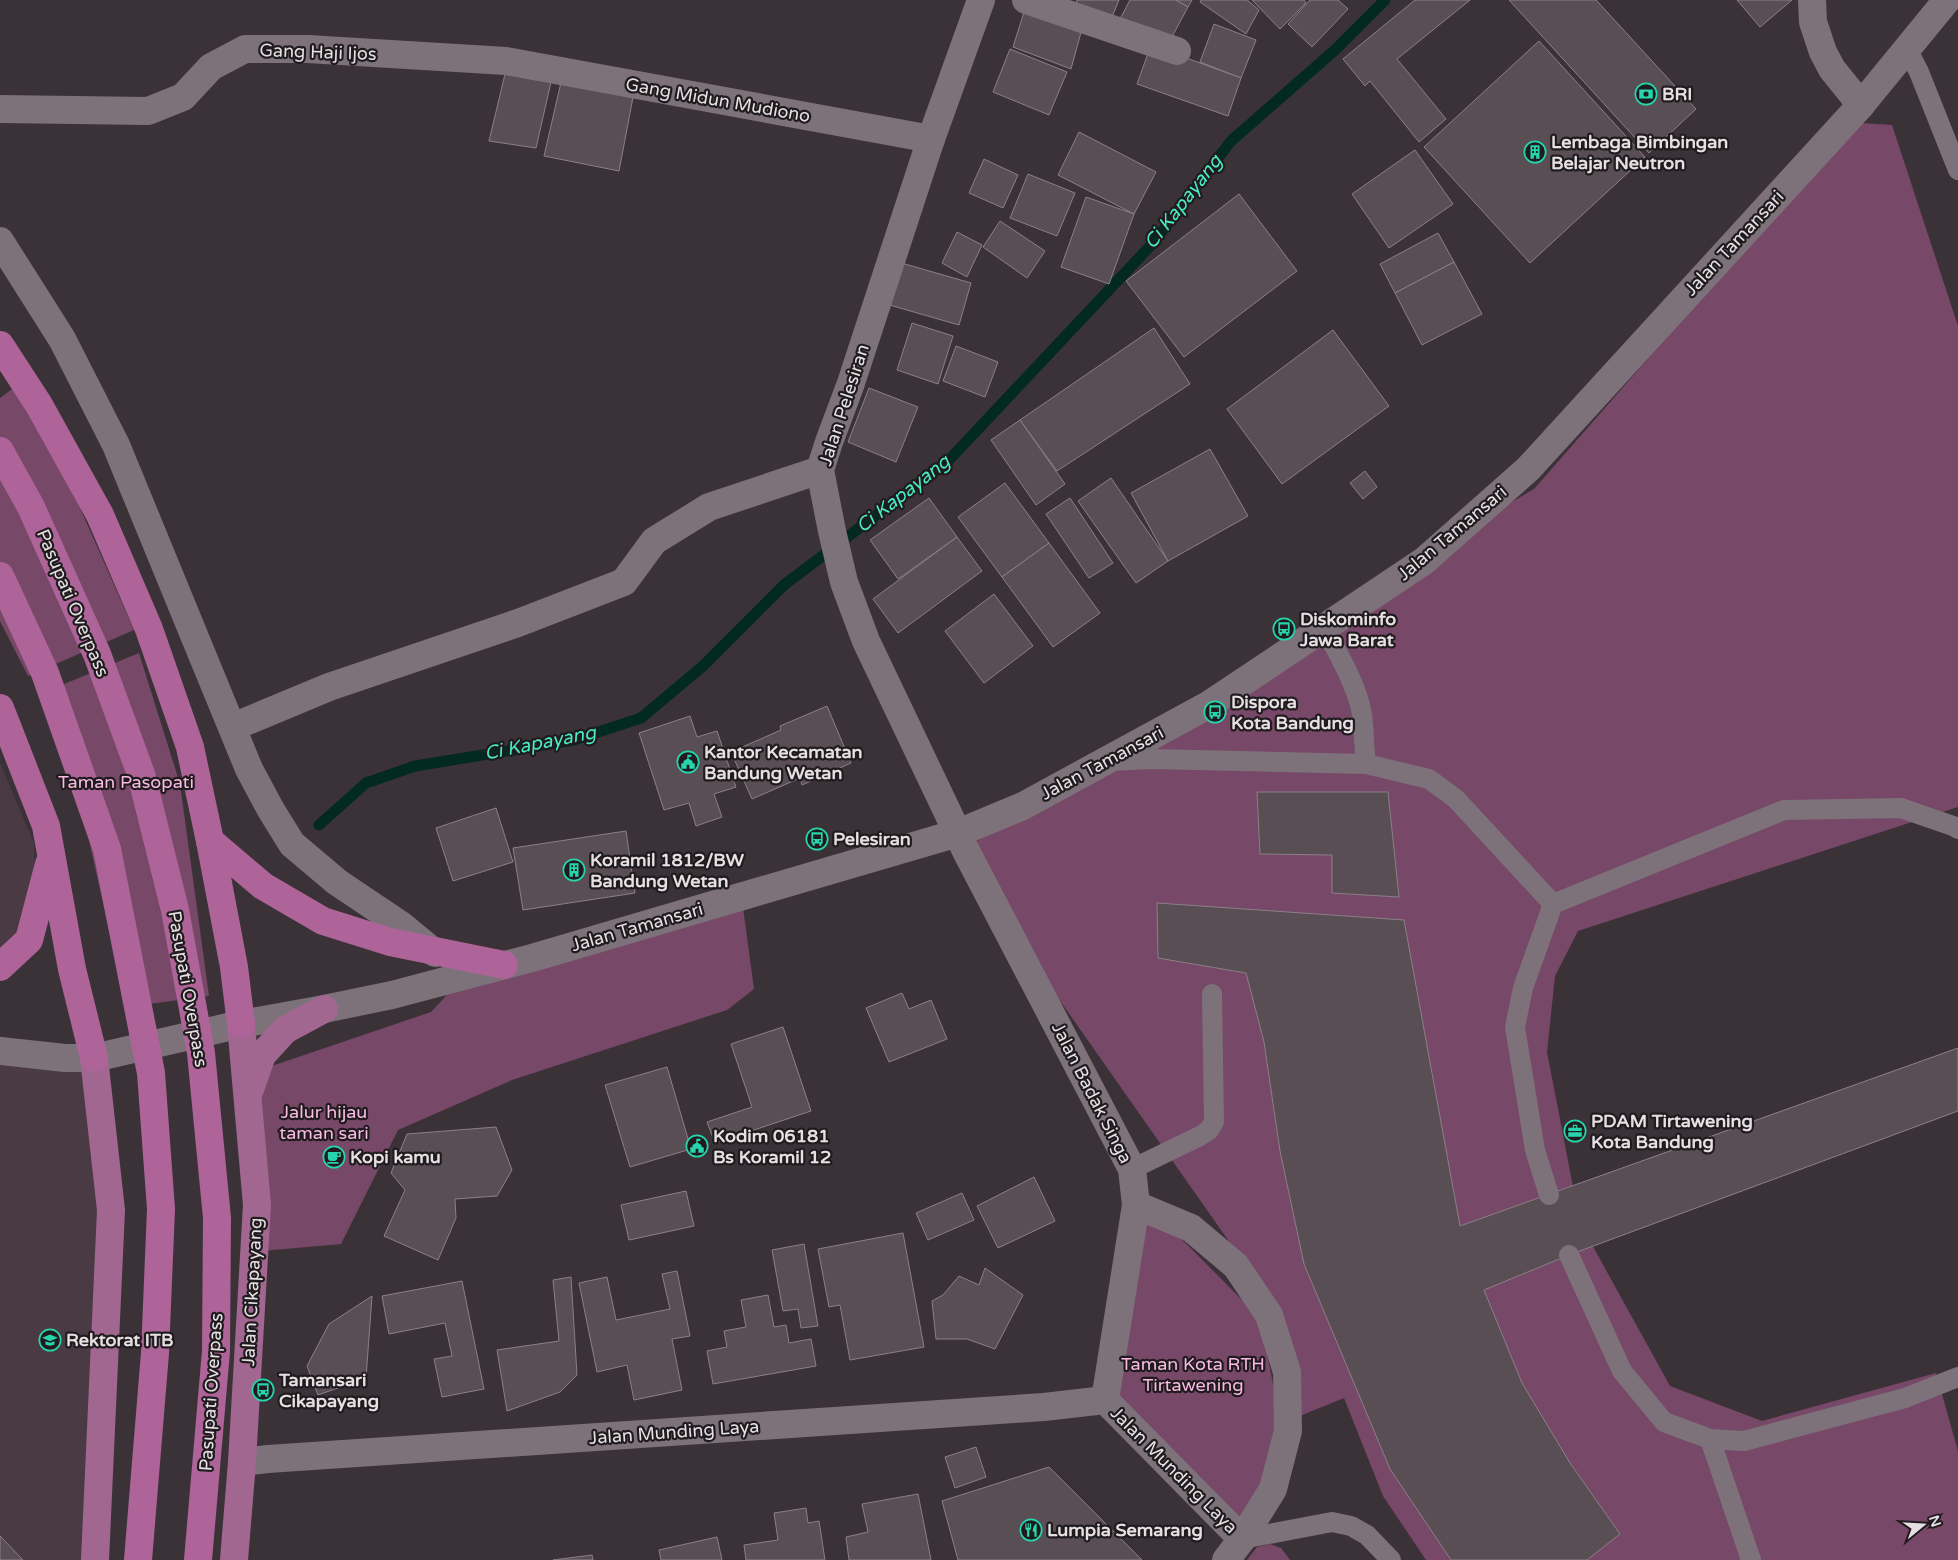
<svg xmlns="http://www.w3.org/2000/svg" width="1958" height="1560" viewBox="0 0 1958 1560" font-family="'Varela Round',sans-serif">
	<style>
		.built { fill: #493a44 }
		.green { fill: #774868 }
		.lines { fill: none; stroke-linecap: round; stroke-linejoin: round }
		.stream { stroke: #032a20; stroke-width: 11 }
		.building { fill: #584e54; stroke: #8b8087 }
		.service { stroke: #7d7279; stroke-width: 20 }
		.minor { stroke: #7d7279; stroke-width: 28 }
		.secondary { stroke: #7d7279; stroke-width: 28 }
		.primary { stroke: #a26790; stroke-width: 28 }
		.trunk { stroke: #ae6498; stroke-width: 28 }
		.labels { text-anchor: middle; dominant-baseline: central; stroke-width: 4.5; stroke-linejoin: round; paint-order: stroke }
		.street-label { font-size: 18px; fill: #e6e0e3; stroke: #201b1e }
		.poi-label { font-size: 18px; font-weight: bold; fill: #e6e0e3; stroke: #201b1e; text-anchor: start }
		.park-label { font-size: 18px; fill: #f9bbe4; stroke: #201b1e }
		.water-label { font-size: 19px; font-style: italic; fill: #47edc4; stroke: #201b1e }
	</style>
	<rect width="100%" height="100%" fill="#3b3238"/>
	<!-- built -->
	<g class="built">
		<path d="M0,763L34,843L35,898L20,936L0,953Z"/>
		<path d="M0,1055L94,1058L106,1560H0Z"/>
	</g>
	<!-- green -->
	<g class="green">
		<path d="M1861,123L1892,125L1958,326V807L1578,931L1555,976L1547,1052L1580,1223L1670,1386L1762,1421L1936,1373L1958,1451V1560H1426L1383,1496L1344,1398L1295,1418L1268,1297L957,854L1358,592L1534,489L1717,280Z"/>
		<path d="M16,386L80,508L134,630L28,676L0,621V398Z"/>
		<path d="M139,653L180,784L209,996L126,1007L85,822L45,692Z"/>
		<path d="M742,900L754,989L727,1010L512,1080L398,1130L341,1244L262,1251L251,1073L431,1012L458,983Z"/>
		<path d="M1154,1211L1252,1310L1262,1328L1282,1430V1438L1243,1523L1118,1406L1146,1213Z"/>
		<path d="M1270,1544L1281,1548L1290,1560H1247L1257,1547Z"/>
	</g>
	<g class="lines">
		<!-- stream -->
		<path class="stream" d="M319,825L366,783L415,766L574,740L641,718L703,666L784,585L949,460L1154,242L1231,141L1335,50L1385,0"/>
	</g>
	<!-- building -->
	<g class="building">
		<path d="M1077,0H1119L1110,22L1075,7Z"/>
		<path d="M1130,0H1176L1188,7L1167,46L1119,21Z"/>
		<path d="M1176,0H1192L1188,7Z"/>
		<path d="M1201,0H1247L1259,10L1246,34L1200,2Z"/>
		<path d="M1252,0H1304L1306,3L1280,29Z"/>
		<path d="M1310,0H1338L1348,9L1312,47L1288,24Z"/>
		<path d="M1415,0H1470L1397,59L1446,119L1419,142L1370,81L1365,86L1343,59Z"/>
		<path d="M1509,0H1596L1696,109L1649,153Z"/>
		<path d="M1737,0H1792L1760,27Z"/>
		<path d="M1025,9L1083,25L1071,69L1013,47Z"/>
		<path d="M1214,24L1256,40L1241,78L1200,62Z"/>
		<path d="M1539,41L1645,157L1530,263L1424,147Z"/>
		<path d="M1151,45L1241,78L1228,116L1137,84Z"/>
		<path d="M1010,49L1067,72L1049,115L993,92Z"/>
		<path d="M505,74L551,82L536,148L489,141Z"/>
		<path d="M562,78L634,92L619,171L544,156Z"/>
		<path d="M1079,132L1156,172L1134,214L1058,175Z"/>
		<path d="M1415,150L1453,204L1389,248L1352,194Z"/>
		<path d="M984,159L1018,175L1003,208L969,193Z"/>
		<path d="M1028,174L1075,193L1057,236L1010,218Z"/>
		<path d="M1239,194L1297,271L1184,357L1126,281Z"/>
		<path d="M1086,197L1134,214L1109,284L1061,267Z"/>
		<path d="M1000,221L1045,251L1027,278L983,247Z"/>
		<path d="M957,232L982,245L967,277L942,263Z"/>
		<path d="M1438,233L1454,262L1395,293L1380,264Z"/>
		<path d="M898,262L971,283L959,325L886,304Z"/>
		<path d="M1454,262L1482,314L1422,345L1395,293Z"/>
		<path d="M912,323L953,336L938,384L897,370Z"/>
		<path d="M1154,328L1190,384L1057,471L1020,420Z"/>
		<path d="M1333,330L1389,406L1282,484L1227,409Z"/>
		<path d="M956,346L998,362L985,397L943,381Z"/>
		<path d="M869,388L918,407L896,462L848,442Z"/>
		<path d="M1020,420L1065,484L1036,505L991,440Z"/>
		<path d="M1210,449L1248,516L1168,561L1131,493Z"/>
		<path d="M1365,471L1377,487L1363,499L1350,483Z"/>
		<path d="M1111,478L1168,561L1136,583L1078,501Z"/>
		<path d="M1005,483L1049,543L1002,577L958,517Z"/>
		<path d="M929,498L957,537L898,579L870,540Z"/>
		<path d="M1070,498L1113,563L1089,578L1046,514Z"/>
		<path d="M957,537L982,571L898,633L873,599Z"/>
		<path d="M1049,543L1100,613L1053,647L1002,577Z"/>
		<path d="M994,594L1033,646L984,683L945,631Z"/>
		<path d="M827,706L851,763L802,785L800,778L752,799L731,752L781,730L780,726Z"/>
		<path d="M690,716L697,737L717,731L736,787L714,794L722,817L696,826L689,803L664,810L639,733Z"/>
		<path d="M1257,792H1388L1399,897L1332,893V855L1260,854Z"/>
		<path d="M496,808L513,862L453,881L436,828Z"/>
		<path d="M626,831L635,893L523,910L513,848Z"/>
		<path d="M1157,903L1404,920L1460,1226L1958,1048V1111L1569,1255L1484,1290L1522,1383L1570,1463L1620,1534L1587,1560H1451L1390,1469L1304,1264L1280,1151L1264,1042L1246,973L1158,958Z"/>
		<path d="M902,993L909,1009L931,1000L947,1039L889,1062L866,1008Z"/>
		<path d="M783,1027L811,1111L715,1143L707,1122L752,1107L731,1044Z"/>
		<path d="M667,1067L691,1149L630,1167L605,1085Z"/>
		<path d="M496,1127L512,1170L497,1196L455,1199L456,1218L438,1260L384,1236L405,1190L391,1173L407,1134Z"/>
		<path d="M1034,1177L1055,1221L998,1248L977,1206Z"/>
		<path d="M686,1191L694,1226L629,1240L621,1205Z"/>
		<path d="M962,1193L974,1220L928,1240L916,1213Z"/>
		<path d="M903,1233L924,1347L850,1360L840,1305L829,1307L818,1249Z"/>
		<path d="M804,1244L818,1326L801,1328L798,1309L783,1311L772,1250Z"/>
		<path d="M985,1268L1023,1295L995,1349L967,1339H936L932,1301L943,1295L959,1276L979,1285Z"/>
		<path d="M677,1271L690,1336L672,1339L682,1390L634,1400L627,1365L597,1372L579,1283L607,1277L616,1320L670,1309L662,1274Z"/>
		<path d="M571,1277L577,1375L560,1392L507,1411L497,1350L559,1341L553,1280Z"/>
		<path d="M462,1281L484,1389L442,1397L434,1359L452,1356L445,1323L389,1334L382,1296Z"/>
		<path d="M768,1295L774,1327L786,1325L789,1343L811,1339L816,1366L713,1384L707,1351L727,1347L724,1331L746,1327L741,1300Z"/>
		<path d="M372,1296L366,1378L318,1395L307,1366L329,1324Z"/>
		<path d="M976,1447L986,1477L955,1488L945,1457Z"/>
		<path d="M1049,1467L1142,1560H958L942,1501Z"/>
		<path d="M918,1494L931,1560H849L846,1537L868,1532L862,1504Z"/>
		<path d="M806,1508L808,1523L819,1521L825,1560H746L744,1545L778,1540L774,1513Z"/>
		<path d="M0,1536L23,1560H0Z"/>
		<path d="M717,1537L722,1560H661L659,1550Z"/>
		<path d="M592,1555L593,1560H553Z"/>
	</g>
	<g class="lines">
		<!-- service -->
		<g class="service">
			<path d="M1907,49L1919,72L1958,170"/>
			<path d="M1324,629C1338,651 1358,689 1362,714C1364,731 1364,748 1366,764"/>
			<path d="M1110,761L1151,759L1366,764L1429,779L1456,799L1553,904"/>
			<path d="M1132,1169L1200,1136L1209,1130L1214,1122L1212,994"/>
			<path d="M1549,1195L1535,1150L1515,1027L1523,988L1553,904L1784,810L1901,808L1953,826L1958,829"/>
			<path d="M1569,1255L1622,1371L1664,1422L1710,1439L1744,1441L1905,1398L1958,1377"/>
			<path d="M1710,1439L1751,1560"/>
			<path d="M1242,1539L1332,1522L1351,1526L1367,1535L1391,1560"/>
		</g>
		<!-- minor -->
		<g class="minor">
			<path d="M981,0L931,139L850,386L829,442L820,470L832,531L844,582L866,641L967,853L1132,1169L1136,1205L1105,1400"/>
			<path d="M1026,0L1177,51"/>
			<path d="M1812,0L1813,22L1823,52L1832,69L1861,105"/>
			<path d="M0,109L148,111L183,97L211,67L245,49H308L506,61L931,139"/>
			<path d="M0,241L62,339L116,445L249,769L271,810L292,844L337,882L401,925L435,953"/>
			<path d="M233,727L329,687L518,623L624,582L654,541L709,507L820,470"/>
			<path d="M1136,1205L1191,1228L1236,1266L1269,1315L1287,1372L1288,1431L1273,1489L1242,1539L1226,1560"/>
			<path d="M1105,1400L1242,1539"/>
			<path d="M242,1462L268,1459L1044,1407L1105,1400"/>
		</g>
		<!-- secondary -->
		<path class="secondary" d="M0,1051L65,1058H94L241,1024L324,1009L392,995L532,958L958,833L1023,806L1210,704L1424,561L1528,469L1861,105L1947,0"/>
		<!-- primary -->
		<g class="primary">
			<path d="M94,1058L111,1210L95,1560"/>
			<path d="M250,1089L262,1055L285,1030L324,1009"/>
			<path d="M234,1560L242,1462L257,1205L241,1024"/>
		</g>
		<!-- trunk -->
		<g class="trunk">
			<path d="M0,345L39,405L100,515L149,629L190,747L210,841L234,967L241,1024"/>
			<path d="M0,451L31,507L97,654L141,774L175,910L201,1053L217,1218L216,1351L198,1560"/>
			<path d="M0,576L45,673L107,849L151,1073L161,1209L155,1353L138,1560"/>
			<path d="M0,708L46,826L72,969L94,1058"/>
			<path d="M210,841L263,886L323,921L390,942L504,965"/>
			<path d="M0,967L29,940L49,864"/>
		</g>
	</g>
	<!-- icons -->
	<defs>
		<g id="bank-ring" transform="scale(1.125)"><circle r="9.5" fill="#201b1e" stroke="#27d5ad" stroke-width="1.5"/><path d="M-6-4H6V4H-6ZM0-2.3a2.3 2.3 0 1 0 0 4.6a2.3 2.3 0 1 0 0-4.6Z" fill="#27d5ad"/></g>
		<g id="building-ring" transform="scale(1.125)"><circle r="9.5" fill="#201b1e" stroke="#27d5ad" stroke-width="1.5"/><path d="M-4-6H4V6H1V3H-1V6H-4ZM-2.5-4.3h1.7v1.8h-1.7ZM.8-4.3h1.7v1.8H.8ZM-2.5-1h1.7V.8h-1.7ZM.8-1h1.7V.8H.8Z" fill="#27d5ad"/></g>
		<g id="bus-ring" transform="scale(1.125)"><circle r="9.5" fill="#201b1e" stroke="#27d5ad" stroke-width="1.5"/><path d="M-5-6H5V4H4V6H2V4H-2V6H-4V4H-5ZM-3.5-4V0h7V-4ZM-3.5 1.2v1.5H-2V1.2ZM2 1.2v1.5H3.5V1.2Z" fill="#27d5ad"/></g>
		<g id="civic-ring" transform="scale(1.125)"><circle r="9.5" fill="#201b1e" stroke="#27d5ad" stroke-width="1.5"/><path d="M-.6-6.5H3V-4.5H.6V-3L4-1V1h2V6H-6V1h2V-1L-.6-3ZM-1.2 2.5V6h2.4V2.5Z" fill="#27d5ad"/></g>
		<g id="office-ring" transform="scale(1.125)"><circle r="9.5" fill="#201b1e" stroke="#27d5ad" stroke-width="1.5"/><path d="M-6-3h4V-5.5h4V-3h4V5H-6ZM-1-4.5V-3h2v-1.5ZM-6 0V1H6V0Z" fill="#27d5ad"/></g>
		<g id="cafe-ring" transform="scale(1.125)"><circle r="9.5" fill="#201b1e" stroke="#27d5ad" stroke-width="1.5"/><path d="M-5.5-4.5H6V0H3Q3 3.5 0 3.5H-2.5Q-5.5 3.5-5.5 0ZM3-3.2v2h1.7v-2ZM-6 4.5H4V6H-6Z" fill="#27d5ad"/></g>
		<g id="university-ring" transform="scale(1.125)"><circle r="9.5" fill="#201b1e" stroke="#27d5ad" stroke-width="1.5"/><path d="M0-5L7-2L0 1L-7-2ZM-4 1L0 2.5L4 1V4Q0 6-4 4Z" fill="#27d5ad"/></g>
		<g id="restaurant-ring" transform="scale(1.125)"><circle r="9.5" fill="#201b1e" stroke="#27d5ad" stroke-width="1.5"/><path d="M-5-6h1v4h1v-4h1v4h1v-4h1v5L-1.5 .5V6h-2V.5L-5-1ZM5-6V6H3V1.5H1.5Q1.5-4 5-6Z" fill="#27d5ad"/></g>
	</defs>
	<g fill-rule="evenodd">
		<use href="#bank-ring" x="1646" y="94"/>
		<use href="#building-ring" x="1535" y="152"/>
		<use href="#bus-ring" x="1284" y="629"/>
		<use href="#bus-ring" x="1215" y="712"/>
		<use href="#civic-ring" x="688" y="762"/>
		<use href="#bus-ring" x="817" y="839"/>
		<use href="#building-ring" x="574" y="870"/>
		<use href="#office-ring" x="1575" y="1131"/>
		<use href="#civic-ring" x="697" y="1146"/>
		<use href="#cafe-ring" x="334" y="1157"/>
		<use href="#university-ring" x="50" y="1340"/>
		<use href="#bus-ring" x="263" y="1390"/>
		<use href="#restaurant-ring" x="1031" y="1530"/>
	</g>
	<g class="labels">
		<!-- street labels -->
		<g class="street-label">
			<text transform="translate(318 52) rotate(2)">Gang Haji Ijos</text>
			<text transform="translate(718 100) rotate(10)">Gang Midun Mudiono</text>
			<text transform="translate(1734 243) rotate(-47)">Jalan Tamansari</text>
			<text transform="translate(844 405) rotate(-72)">Jalan Pelesiran</text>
			<text transform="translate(1452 533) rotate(-40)">Jalan Tamansari</text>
			<text transform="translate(73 603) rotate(67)">Pasupati Overpass</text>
			<text transform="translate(1102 763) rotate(-28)">Jalan Tamansari</text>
			<text transform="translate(637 927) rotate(-16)">Jalan Tamansari</text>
			<text transform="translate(188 989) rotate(80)">Pasupati Overpass</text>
			<text transform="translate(1092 1093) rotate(63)">Jalan Badak Singa</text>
			<text transform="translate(252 1292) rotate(-87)">Jalan Cikapayang</text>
			<text transform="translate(211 1392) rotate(-86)">Pasupati Overpass</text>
			<text transform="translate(674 1432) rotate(-4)">Jalan Munding Laya</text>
			<text transform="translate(1174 1470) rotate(45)">Jalan Munding Laya</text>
		</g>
		<!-- poi labels -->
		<g class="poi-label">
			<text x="1662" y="94">BRI</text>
			<text x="1551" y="142">Lembaga Bimbingan<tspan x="1551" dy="21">Belajar Neutron</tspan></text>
			<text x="1300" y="619">Diskominfo<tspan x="1300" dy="21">Jawa Barat</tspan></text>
			<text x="1231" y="702">Dispora<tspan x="1231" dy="21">Kota Bandung</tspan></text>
			<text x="704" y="752">Kantor Kecamatan<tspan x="704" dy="21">Bandung Wetan</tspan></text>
			<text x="833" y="839">Pelesiran</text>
			<text x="590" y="860">Koramil 1812/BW<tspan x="590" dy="21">Bandung Wetan</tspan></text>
			<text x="1591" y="1121">PDAM Tirtawening<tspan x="1591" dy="21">Kota Bandung</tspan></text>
			<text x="713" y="1136">Kodim 06181<tspan x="713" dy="21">Bs Koramil 12</tspan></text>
			<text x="350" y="1157">Kopi kamu</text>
			<text x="66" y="1340">Rektorat ITB</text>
			<text x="279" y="1380">Tamansari<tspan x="279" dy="21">Cikapayang</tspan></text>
			<text x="1047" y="1530">Lumpia Semarang</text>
		</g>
		<!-- park labels -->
		<g class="park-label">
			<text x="126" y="782">Taman Pasopati</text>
			<text x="324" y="1112">Jalur hijau<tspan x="324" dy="21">taman sari</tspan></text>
			<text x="1193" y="1364">Taman Kota RTH<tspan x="1193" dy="21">Tirtawening</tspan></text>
		</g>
		<!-- water labels -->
		<g class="water-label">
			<text transform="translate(1183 202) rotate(-52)">Ci Kapayang</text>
			<text transform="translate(903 494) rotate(-38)">Ci Kapayang</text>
			<text transform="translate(540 743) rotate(-11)">Ci Kapayang</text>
		</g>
	</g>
	<!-- north arrow -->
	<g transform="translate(1923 1525) rotate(72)" stroke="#201b1e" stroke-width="4" paint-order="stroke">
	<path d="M0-4L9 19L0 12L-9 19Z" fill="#e6e0e3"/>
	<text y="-8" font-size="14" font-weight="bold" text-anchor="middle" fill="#e6e0e3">N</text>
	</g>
</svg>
